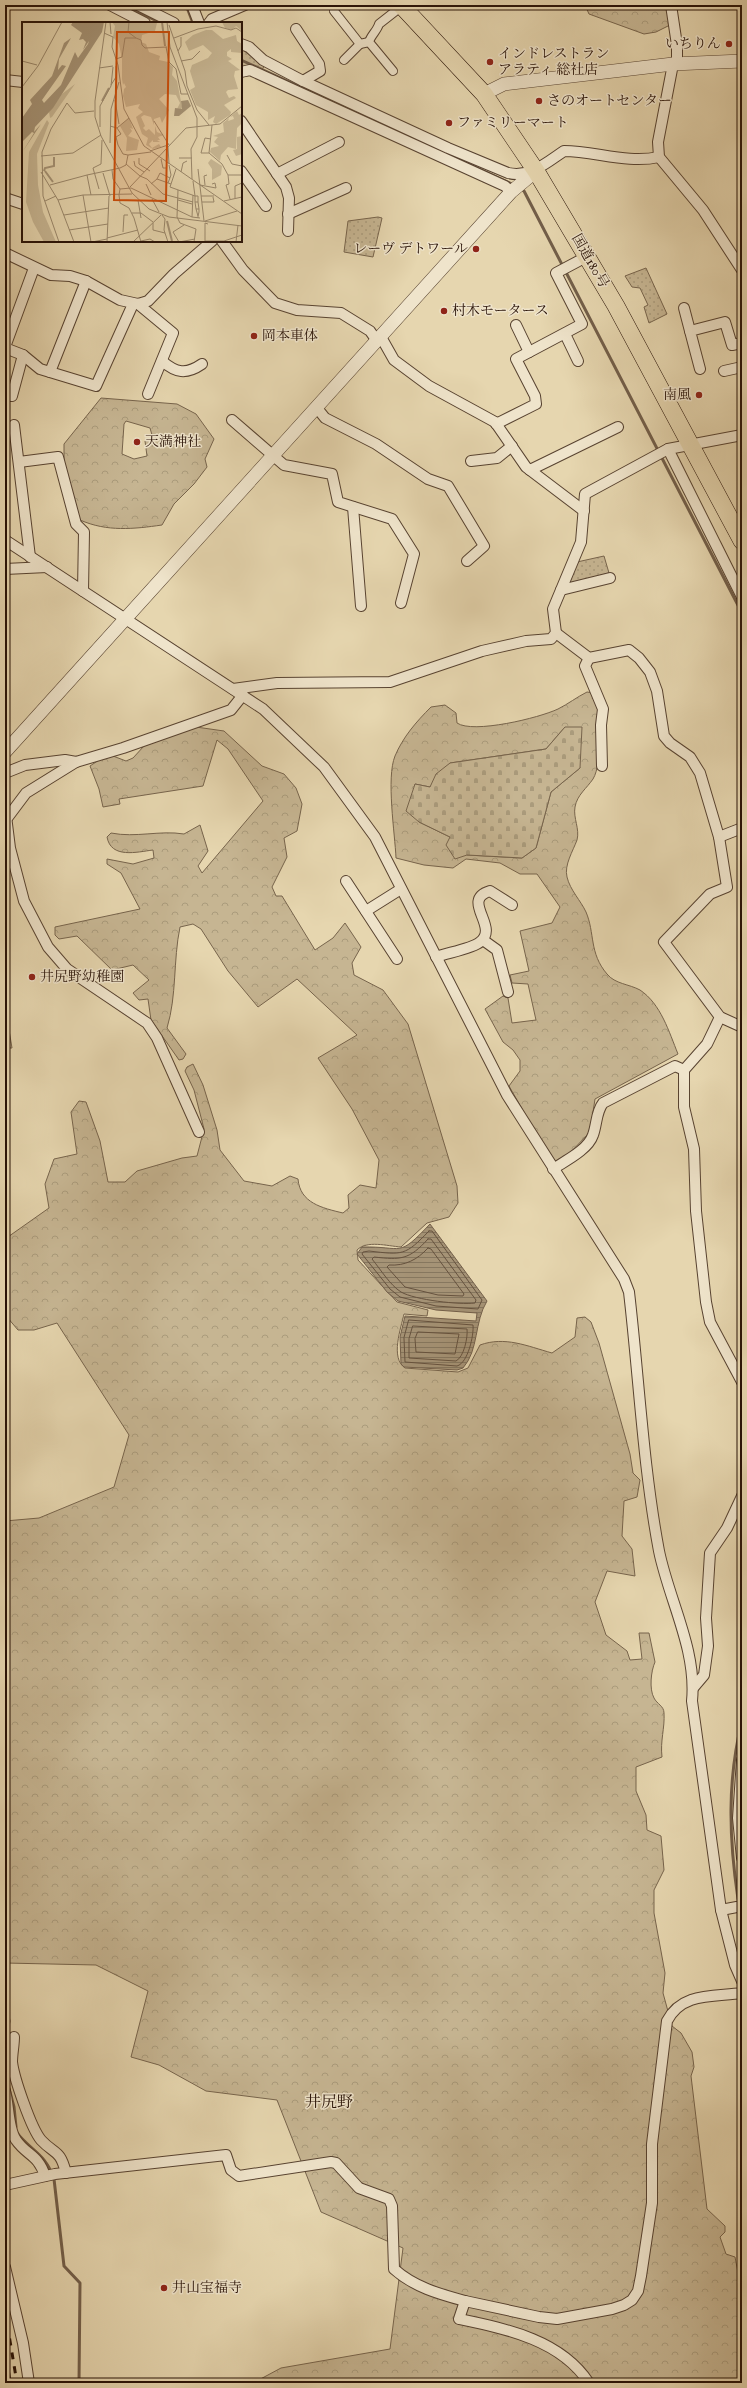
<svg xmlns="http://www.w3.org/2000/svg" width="747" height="2388" viewBox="0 0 747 2388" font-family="'IM FELL English','Noto Serif JP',serif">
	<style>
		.green { fill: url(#green-dots); stroke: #77644c }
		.forest { fill: url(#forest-crowns); stroke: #77644c; fill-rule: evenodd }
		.cemetery { fill: url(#cemetery-stones); stroke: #77644c }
		.water { fill: url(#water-rules); stroke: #735f4a }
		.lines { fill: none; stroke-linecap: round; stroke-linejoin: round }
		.shore { stroke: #66523e; stroke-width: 1 }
		.stream { stroke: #735f4a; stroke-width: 3 }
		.pedestrian-casing { stroke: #584331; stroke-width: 10 }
		.minor-casing { stroke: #584331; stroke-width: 12 }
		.tertiary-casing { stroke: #584331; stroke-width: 14 }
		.trunk-casing { stroke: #281207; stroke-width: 18 }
		.pedestrian { stroke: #efe4cb; stroke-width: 8 }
		.minor { stroke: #efe4cb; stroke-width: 10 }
		.tertiary { stroke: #efe4cb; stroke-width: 13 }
		.trunk { stroke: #e6d6af; stroke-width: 17 }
		.rail { stroke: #281207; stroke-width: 3; stroke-dasharray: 7 7; stroke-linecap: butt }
		.poi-dot { fill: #8f2418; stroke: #efe4cb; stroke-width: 1.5 }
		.labels { text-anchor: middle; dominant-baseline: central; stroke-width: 3; stroke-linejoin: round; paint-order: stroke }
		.poi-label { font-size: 14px; fill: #281207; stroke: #efe4cb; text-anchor: start }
		.street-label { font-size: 14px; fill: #281207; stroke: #efe4cb }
		.quarter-label { font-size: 16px; fill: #281207; stroke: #efe4cb }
		.inset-river { fill: none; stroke: #a59376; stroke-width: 2 }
		.inset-road { fill: none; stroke: #9a886c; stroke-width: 1 }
		.view { fill: #cb4e0b; fill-opacity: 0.15; stroke: #cb4e0b; stroke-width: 2 }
		.inset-edge { fill: none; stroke: #281207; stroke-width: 2 }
	</style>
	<defs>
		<pattern id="green-dots" width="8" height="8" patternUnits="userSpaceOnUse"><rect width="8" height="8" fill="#c6b592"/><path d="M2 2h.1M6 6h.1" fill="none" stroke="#aa9b7c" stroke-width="1.8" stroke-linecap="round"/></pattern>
		<pattern id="forest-crowns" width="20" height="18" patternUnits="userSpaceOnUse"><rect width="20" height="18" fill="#c6b592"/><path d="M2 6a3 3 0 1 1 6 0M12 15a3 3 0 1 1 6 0" fill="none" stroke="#aa9b7c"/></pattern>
		<pattern id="cemetery-stones" width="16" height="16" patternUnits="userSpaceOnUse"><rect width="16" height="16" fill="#c6b592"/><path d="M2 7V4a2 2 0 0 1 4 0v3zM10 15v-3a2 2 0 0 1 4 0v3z" fill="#aa9b7c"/></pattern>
		<pattern id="water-rules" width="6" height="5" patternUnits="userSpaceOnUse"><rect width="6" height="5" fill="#a59376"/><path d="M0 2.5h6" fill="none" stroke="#86775f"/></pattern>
	</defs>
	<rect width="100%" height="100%" fill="#e6d6af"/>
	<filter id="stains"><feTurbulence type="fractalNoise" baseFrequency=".005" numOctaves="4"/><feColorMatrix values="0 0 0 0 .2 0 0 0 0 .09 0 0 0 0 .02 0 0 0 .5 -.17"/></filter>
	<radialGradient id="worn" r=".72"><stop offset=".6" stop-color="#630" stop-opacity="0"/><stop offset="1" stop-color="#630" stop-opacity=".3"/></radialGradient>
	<!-- green -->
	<g class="green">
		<path d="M241,49L265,65L259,74L241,77Z"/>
		<path d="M378,217L382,218L373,257L344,252L348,221Z"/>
		<path d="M646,268L667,314L649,323L644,307L648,305L640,288L632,287L625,276Z"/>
		<path d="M604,556L609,573L566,584L577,562Z"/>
		<path d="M7,1018L12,1048H5Z"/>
	</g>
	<!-- forest -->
	<g class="forest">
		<path d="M585,5H668L670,25L656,32L644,34L589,14Z"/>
		<path d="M101,398L177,404L196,414L214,439L205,459L207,467L194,484L174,504L162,525C134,529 107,532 80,520L64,462V444ZM126,421L150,428L152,435L156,436V440L145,441L147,456L134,459L122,454L124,424Z"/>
		<path d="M587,692L594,693C600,710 603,763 593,779C587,788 577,795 575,807C573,818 580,829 577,840C573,851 564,865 567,877C570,890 581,901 586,912C595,933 589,953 607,974C615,984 629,984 640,990C661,1004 669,1032 678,1054L595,1099L590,1132L566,1157L557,1162L548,1154L509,1086L520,1071V1060L513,1050L503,1042L485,1009L503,996L508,998L512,1023L536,1020L528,984L512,983L510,975L529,971L520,931L552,923L560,907L537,874H520L500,863L466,859L453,868L424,865L396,858C395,834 386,778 395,756C403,737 416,722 431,707L445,705L456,713L457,723C473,734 539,718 558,709C568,704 577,697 587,692ZM565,727L580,768L551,792L536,848L522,858L467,855L450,837L419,822L415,784L430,787L450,763L546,749Z"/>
		<path d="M196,727L224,731L262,766L284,774L296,788L302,804L297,831L284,838L287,857L272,887L276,896H282L315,950L333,938L345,923L361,947L352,963L354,975L383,990L408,1024L457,1186L458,1203L449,1217L427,1223L401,1247C387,1246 367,1240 357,1250L358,1260L397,1302L428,1310L427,1316L404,1314C401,1328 390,1358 405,1368L458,1372L468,1368L480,1345C505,1336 527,1346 552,1353L575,1337L577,1318L585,1317L591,1322L599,1343L630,1454L633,1473L640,1480L637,1497L624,1501L622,1536L632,1549L635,1576L607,1571L595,1602L606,1635L627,1651L630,1660L642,1659L639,1633H649L655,1662C651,1671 649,1689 654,1698C657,1704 664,1706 664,1713C665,1728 660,1741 662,1757L636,1767V1791L646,1815L647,1830L661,1836L664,1870L654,1890V1913L665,1973L663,1993L672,2026L681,2033L692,2052L694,2067L691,2076L707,2209L725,2226V2232L720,2237L726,2254L735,2257L739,2278H742V2383H253L281,2368L390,2349L403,2248L321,2212L277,2100L206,2091L159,2065L131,2057L148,1991L96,1965L5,1963V1521L39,1518L114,1487L129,1435L57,1323L34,1330H18L7,1317L5,1239L49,1208L45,1184L54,1159L77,1154L71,1112L79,1101L86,1102L100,1141L108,1182H125L137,1171L182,1158L197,1156L204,1129L194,1090L185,1071L187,1067L193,1064L203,1085L217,1130L220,1150L244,1181L272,1186L290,1176L298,1179C300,1203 322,1208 343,1213L349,1208L348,1195L360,1185L376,1188L379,1160L352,1109L318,1058L357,1035L297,979L258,1007L228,971L201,929L193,924L180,927C173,961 177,995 167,1028L186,1054L183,1059L179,1060L151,1020L148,999L139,1000L133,993L149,980L133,965L112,970L77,936L59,939L55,935V927L140,909L121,873L107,864V859L133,864L154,858L153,850C137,852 111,859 107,837L111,833C136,838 160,830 184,834L200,825L208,851L198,866L202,873L263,801L228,749L217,740L203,786L119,799L120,804L103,807L99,789L90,766L99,760L113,756L126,761L133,758L144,746Z"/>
	</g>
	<!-- cemetery -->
	<path class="cemetery" d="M565,727H582L580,768L551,792L536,848L522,858L467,855L455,859L446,845L450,837L419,822L406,811L415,784L430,787L436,774L450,763L546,749Z"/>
	<!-- water -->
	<path class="water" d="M430,1224L487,1301C474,1322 479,1350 463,1368L457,1370L404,1367L401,1364L400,1337L405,1316L476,1321L477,1313L436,1310L398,1301L387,1292L357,1254L362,1247C404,1246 397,1259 430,1224Z"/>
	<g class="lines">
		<!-- shore -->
		<g class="shore">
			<path d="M429,1231H432L482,1300L478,1309L436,1306L400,1297L390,1289L362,1254L363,1252L369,1251C403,1255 405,1256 429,1231Z"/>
			<path d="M428,1239H431L476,1300L475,1303C460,1305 415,1300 401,1292C390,1285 381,1270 372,1259L374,1257C401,1260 409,1260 428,1239Z"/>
			<path d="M428,1248L431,1249L464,1294L463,1296L438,1295L405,1287L387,1267L389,1265C405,1266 417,1260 428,1248Z"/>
			<path d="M409,1320L473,1325C474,1335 468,1363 457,1366L405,1362L404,1338Z"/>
			<path d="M413,1326L467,1329C468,1337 464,1357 456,1361L409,1358V1339Z"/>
			<path d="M418,1332L459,1334L455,1354L416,1352L415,1339Z"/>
		</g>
		<!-- stream -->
		<g class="stream">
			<path d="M124,5L161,23"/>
			<path d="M186,5L193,23"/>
			<path d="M241,60L514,185"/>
			<path d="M520,189L524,191L742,613"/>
			<path d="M738,1899C729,1839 727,1780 742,1721"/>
			<path d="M740,1914L742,1922"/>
			<path d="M5,2001L9,2021L5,2044"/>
			<path d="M5,2074L14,2107L16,2127"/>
			<path d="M17,2133C32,2152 45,2153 54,2179L64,2266L80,2283L79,2383"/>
		</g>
		<!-- pedestrian casing -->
		<g class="pedestrian-casing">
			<g id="pedestrian">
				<path d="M334,11L360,44L369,42"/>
				<path d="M344,60L360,44"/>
				<path d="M393,71L369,42C371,35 377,31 379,24L402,6"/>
			</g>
		</g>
		<!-- minor casing -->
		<g class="minor-casing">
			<g id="minor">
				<path d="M110,5L145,23"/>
				<path d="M138,5L174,23"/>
				<path d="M192,5L199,23"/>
				<path d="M671,5L677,45V64"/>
				<path d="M209,23L212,19L245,5"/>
				<path d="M296,29L319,64L320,71L303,81"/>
				<path d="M241,44L249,47L263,60L303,81L448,148L508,173C530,178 546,163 564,151C595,151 627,164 659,157"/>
				<path d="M673,64L658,142L659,157L703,210L742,270"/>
				<path d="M241,72L250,70L505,186L511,192"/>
				<path d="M5,80L23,82"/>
				<path d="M241,121L286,187L289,198L288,231"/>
				<path d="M241,171L266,206"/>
				<path d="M277,174L339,142"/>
				<path d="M5,198L23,204"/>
				<path d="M288,214L346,188"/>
				<path d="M222,241L243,270L275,303L297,310L341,313L370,331L377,341"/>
				<path d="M5,253L51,275L70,276L86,281L120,300L138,304L148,301L174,274L212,241"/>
				<path d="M138,304L173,333L148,394"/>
				<path d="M684,308L690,331"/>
				<path d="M516,325L529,352"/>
				<path d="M565,334L578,361"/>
				<path d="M381,337L394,360L429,386L495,422L526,467L584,511"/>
				<path d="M5,347L34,268"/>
				<path d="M5,348L23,355L40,369L96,386L133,304"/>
				<path d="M162,361C176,373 186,375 202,364"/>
				<path d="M700,369L690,331L725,322L732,345L742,343"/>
				<path d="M724,371L742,367"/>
				<path d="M50,372L86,281"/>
				<path d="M5,395L12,396L23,355"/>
				<path d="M317,408L325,418L376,444L428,479L448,486L484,546L467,561"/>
				<path d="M232,420L284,465L332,474L338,502L392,519L414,554L401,603"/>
				<path d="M496,424L536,404L535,396L516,359L582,324L556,273L588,256"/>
				<path d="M14,425L30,557"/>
				<path d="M668,449L742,597"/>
				<path d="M471,461L497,458L512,446"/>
				<path d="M19,462L58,457L76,524L84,532L83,591"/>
				<path d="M530,470L618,427"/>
				<path d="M353,507L361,606"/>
				<path d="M5,540L263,709L324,767L375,837L507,1095L624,1279L629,1292C639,1378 643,1466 659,1551C669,1600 697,1650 692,1701L721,1910L735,1965L742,1981"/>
				<path d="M5,569L47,567"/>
				<path d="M561,590L610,578"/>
				<path d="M556,633L589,658L629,650L639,658L650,672L657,691L664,736L670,743L690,757L700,773L719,837L727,887L710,894L664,942L720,1017L742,1027"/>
				<path d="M589,658L585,666L603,709L601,725L602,766"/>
				<path d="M233,689L277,683L390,682L482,651L526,641L551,639L556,633L553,609L581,542L585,494L668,449L742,435"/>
				<path d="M5,773L25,765L65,760L76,762L123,748L231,710L243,695"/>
				<path d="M5,808L10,848L24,901L48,947L67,969L147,1023L157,1038L199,1132"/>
				<path d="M8,817L26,793L76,762"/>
				<path d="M719,837L742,828"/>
				<path d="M346,881L397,959"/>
				<path d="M366,911L401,889"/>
				<path d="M483,940L497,950L508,992"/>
				<path d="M436,957C446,953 472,949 480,942C500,927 460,900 490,891L512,905"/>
				<path d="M720,1017L707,1044L684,1070V1107L694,1149L696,1211L706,1302L710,1322L742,1382"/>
				<path d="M553,1169C565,1161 588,1150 593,1135C597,1124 596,1112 603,1103L675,1066L684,1070"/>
				<path d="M693,1688L704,1675L708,1646L706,1618L710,1553L727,1528L742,1496"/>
				<path d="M742,1760L738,1818L742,1858"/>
				<path d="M721,1910L742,1906"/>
				<path d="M14,2037C14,2045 12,2054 12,2062C14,2078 31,2128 41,2140C55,2155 60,2149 66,2173"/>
				<path d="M5,2091C9,2106 8,2129 16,2140C27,2156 38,2154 45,2176"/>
				<path d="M5,2185L55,2174L226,2155L231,2170L239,2176L331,2162L336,2163L359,2188L389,2199L392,2206L394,2269C414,2287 439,2294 465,2301"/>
				<path d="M5,2267L23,2343L29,2383"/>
				<path d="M589,2383C561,2340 507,2329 459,2319L465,2301L539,2317L557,2319L612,2309L624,2305L632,2300L638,2291L641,2276L652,2203V2144L667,2021C682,1992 713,1997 742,1993"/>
			</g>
		</g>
		<!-- tertiary casing -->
		<g class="tertiary-casing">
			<g id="tertiary">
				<path d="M484,94L504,84L673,64L742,61"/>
				<path d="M5,752L511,192L536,171"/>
			</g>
		</g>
		<!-- trunk casing -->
		<g class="trunk-casing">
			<path id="trunk" d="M401,5L484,94L536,171L616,306L742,541"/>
		</g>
		<!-- pedestrian -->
		<use href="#pedestrian" class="pedestrian"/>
		<!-- minor -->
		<use href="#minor" class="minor"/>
		<!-- tertiary -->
		<use href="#tertiary" class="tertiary"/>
		<!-- trunk -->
		<use href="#trunk" class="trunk"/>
		<!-- rail -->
		<g class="rail">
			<path d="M5,2311L17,2383"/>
			<path d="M5,2345L10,2383"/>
		</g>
	</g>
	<!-- markers -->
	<g class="poi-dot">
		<circle cx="729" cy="44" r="4"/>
		<circle cx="490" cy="62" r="4"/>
		<circle cx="539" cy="101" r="4"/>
		<circle cx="449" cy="123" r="4"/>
		<circle cx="476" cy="249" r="4"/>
		<circle cx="444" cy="311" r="4"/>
		<circle cx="254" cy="336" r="4"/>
		<circle cx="699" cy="395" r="4"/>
		<circle cx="137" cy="442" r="4"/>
		<circle cx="32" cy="977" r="4"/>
		<circle cx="164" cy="2288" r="4"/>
	</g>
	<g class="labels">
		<!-- poi labels -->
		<g class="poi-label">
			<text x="721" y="44" text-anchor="end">いちりん</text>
			<text x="498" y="54">インドレストラン<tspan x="498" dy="16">アラティ 総社店</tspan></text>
			<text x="547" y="101">さのオートセンター</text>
			<text x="457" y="123">ファミリーマート</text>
			<text x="468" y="249" text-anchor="end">レーヴ デトワール</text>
			<text x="452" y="311">村木モータース</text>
			<text x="262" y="336">岡本車体</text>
			<text x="691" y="395" text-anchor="end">南風</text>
			<text x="145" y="442">天満神社</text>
			<text x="40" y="977">井尻野幼稚園</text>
			<text x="172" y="2288">井山宝福寺</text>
		</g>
		<!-- street labels -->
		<g class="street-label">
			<text transform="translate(590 261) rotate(60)">国道180号</text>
		</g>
		<!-- quarter labels -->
		<g class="quarter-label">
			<text x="329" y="2103">井尻野</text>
		</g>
	</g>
	<!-- overview -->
	<g transform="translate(22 22)">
		<rect width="220" height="220" fill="#e6d6af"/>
		<path d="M53,62L30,95L28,96L27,90L40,72ZM25,98L27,101L15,132L16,163L21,190L34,220H22L11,200L4,180L7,130Z" fill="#c6b592"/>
		<path d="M90,0L135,1L133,9L120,13L119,20L124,22L127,30L138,34L137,38L146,40L151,45L150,53L155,59L160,85L159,88L155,87L158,81L154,73L143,72L137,77L147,88L140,101L138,95L132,97V103L129,95L122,93L119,95L123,104L121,106L124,109L127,107L133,113V104L135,110L142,113L136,115L138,118H135L138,120H131V118L127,122L130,126L137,122L139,125L131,127L124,123L126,116L120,112L114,95L121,90L116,86L118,82L104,85L101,74L102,67L104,65L102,61L101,63L100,57V37L97,22L91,15L93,4ZM200,0H220V9L214,4L210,8L203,6ZM184,8H190L201,17L214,13L215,19L220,22V31L209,30V27L205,30V34L210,37L206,39L218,48L213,49L212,54L216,67L206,68L204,70L207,76L212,74L214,76L202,83L209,90L208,93L194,102L191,100L193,94L186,98V90L174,83L168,68L173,65L168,49L170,43L186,36L190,31L181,23L167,29L163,20L171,13ZM215,89L217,93L220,91V101L215,106L214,127L206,125L199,133L198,139L188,130L189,126L197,124L192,120L196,115L191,114L202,110L201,101L207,96L206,99L212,97L211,94L208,95ZM107,96L111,107L108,106L110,109L106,114L117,118L115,128L104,129L105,116L98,104ZM189,137L200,144L199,153L190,158V147L186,141Z" fill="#c6b592"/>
		<path d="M220,114V132L214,134L211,128L215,127V115Z" fill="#c6b592"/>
		<path d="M51,0H82L80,10L31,86L13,105L12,110L19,102L1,129L12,111L10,110L0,120V96L10,82L8,78L30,54L42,21L49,16L37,37L36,48L40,43L44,44L20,78L22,81L39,63L53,30L56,36L66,22L67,19L61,28L64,20L61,17L57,18L60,11L49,3ZM159,79L166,78L169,84L157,94H152L153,86L160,87Z" fill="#a59376"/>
		<path class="inset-river" d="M140,0L143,24M80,79L87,66M22,149L23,146L32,144V135M23,149L31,160M145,199L150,219"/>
		<path class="inset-road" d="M84,0L73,79V95L79,114L110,171L127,187L147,195L220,204M88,0L89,12M145,0L148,25L175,96V115L169,127L170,157M147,3L163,49L165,64L175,88L187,103M82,11L91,15L90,25L96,43L102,87L122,124L220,192M114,16L119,18L120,23L123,26L145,25M152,16L176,7L194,4L209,8L214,6L220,10M144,25L147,40L154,47L159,72H166M156,29L159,24V15M94,37L100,35L103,16H114L106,10L107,0M0,39L15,43M159,39L170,37L178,29M77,46L91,44M89,63L94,55V44M0,65L16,44L40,0M93,78L97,102M132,99L147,123M88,104L95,106L99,112L94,115L96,123L101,132L106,133M78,105V84L89,64L91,45M95,106L107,96M189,117L183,116L179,131H187L200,142L206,153L207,162L204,163L208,177M88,121L89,87L97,60M146,125L147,142M128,129L146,123M187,131L190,103M205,133L210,142L220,144M19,134L51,131L79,113M117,136V142L128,149M157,136H170M139,137L141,146H144M112,139L113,144L122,150M104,142L118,154M154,147L148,165L173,174M176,147L182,199M90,148L91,157L98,167L97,173M19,150L36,178L52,220M159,150L161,141L165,139M81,151L88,174M206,153H220M118,154L125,157L141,172L171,180M135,157L138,151L148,156M171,159L173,174M146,161L149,153L147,143M124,162L129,173M129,162L135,157L149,162M28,163L65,153M178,163L194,166L193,161L190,162M183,163L182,154L185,153M108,165L164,106L198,102L220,84M77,167L71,146L79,142L80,118M98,167L109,166L170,195L178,196M156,168L155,195L158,201L174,207L172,220M61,173L69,220M69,173L65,153L98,146L104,143L106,133L129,130M97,173L98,181L107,186L112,196L119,220M179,174H192M213,176V164L220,161M130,177L137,190M36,178L61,173L110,172M116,178L119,196M156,178L170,182M23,179L34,174M202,179L220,175M173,180V174H176V180M180,180H192L191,175M174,187L173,180H176L177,187M110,191H119L131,200M42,193L87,186M140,193L143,197L142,208L146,220M170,195L171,173M176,196V194L177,190V187H174L176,194M183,199L215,189M131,201V208L143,211M47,208L86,202M101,210L102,193H106M85,216L116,208M119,219L128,217L133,220M183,219H202L220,213M37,220L21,174L20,130L29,107L45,81L53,91L72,89M70,220L85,217M85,220L87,174M111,220L139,193M157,220L151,210L162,203M157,220L173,217M183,220V201L186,202M214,220L216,203"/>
		<path class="view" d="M95,10H147L144,179L92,178Z"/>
		<rect width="220" height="220" class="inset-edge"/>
	</g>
	<!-- margin -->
	<rect width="747" height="2388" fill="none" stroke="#e6d6af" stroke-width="20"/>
	<rect x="6" y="6" width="735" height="2376" fill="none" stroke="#281207" stroke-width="2"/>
	<rect x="10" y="10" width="727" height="2368" fill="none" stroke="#281207"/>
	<rect width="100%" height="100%" filter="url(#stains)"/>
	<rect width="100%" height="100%" fill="url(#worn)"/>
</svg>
